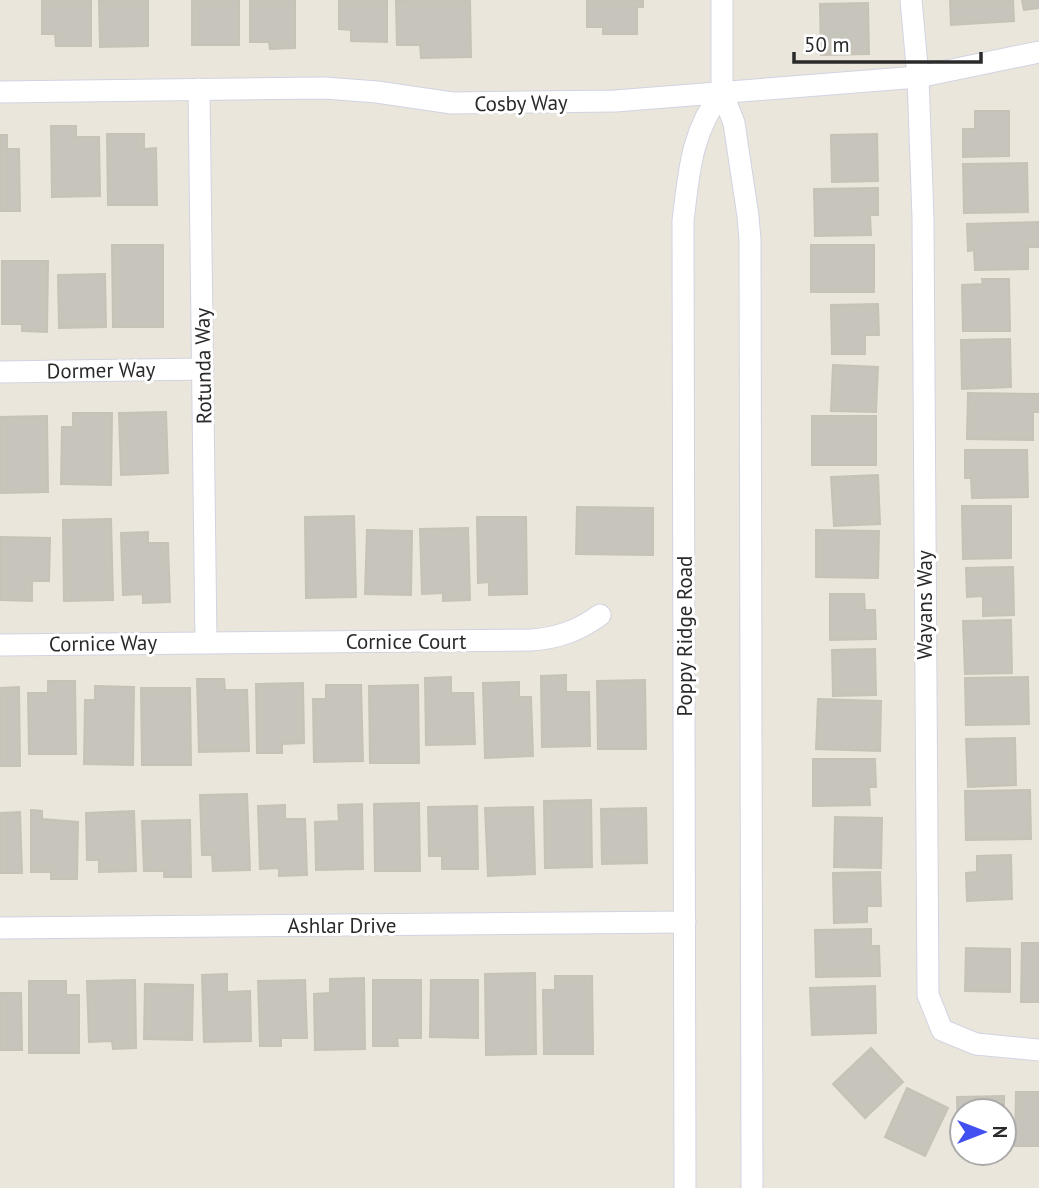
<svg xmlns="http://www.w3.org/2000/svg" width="1039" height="1188" viewBox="0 0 1039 1188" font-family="'PT Sans',sans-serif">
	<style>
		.building { fill: #c7c4bb; stroke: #c6c2b6; stroke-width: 2 }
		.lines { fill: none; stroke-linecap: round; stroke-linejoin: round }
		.street-casing { stroke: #d1d3e2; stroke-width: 23 }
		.street { stroke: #fff; stroke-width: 21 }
		.labels { text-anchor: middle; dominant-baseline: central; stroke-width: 6; stroke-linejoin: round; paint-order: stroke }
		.street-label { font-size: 21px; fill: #2a2a2a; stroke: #fff }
	</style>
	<rect width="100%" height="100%" fill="#ebe6dc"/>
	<!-- building -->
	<g class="building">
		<path d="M42,0H91V46H56L55,34H42Z"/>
		<path d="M99,0H148V46L100,47Z"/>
		<rect x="192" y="0" width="47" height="45"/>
		<path d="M250,0H295V48L270,49L269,42H250Z"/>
		<path d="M339,0H387V42L351,41V30L339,29Z"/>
		<path d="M407,0H470L471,57L421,58L420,45H397L396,1Z"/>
		<path d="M587,0H643V7H637V34H603V27H587Z"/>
		<path d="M950,0H1013L1014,21L951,25Z"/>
		<path d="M1022,0H1039V8L1024,10Z"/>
		<path d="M868,3L869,54L821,55L820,4Z"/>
		<path d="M975,111H1009V156L963,157V129H975Z"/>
		<path d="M51,126H76V137H99L100,196L52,197Z"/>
		<path d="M107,134H144V149L156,148L157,205H108Z"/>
		<path d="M877,134L878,181L832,182L831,135Z"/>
		<path d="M0,135H7V149H19L20,211H0Z"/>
		<path d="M1027,163L1028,212L964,213L963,164Z"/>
		<path d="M878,188V215H870L871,235L815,236L814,189Z"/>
		<path d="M1039,222V247H1028V269L975,270L974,250L968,251L967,224Z"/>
		<path d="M112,245H163V327H113Z"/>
		<rect x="811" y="245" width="63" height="47"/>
		<path d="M2,261H48L47,332L22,331V324H2Z"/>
		<path d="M105,274L106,327L59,328L58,275Z"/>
		<path d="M982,279H1009L1010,331H963L962,285L983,284Z"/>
		<path d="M878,304L879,335H865V354H832L831,305Z"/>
		<path d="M1010,339L1011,387L962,389L961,340Z"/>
		<path d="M833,365L878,367L876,412L831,411Z"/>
		<path d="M968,393L1039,394V412H1033V440L967,439Z"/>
		<path d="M166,412L168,473L121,475L119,413Z"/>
		<path d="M73,413H112L111,485L61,484L62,427H73Z"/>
		<path d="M47,416L48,492L0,493V417Z"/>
		<rect x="812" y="416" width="64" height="49"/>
		<path d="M965,450H1027L1028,497L972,498L971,478H965Z"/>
		<path d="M878,475L880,524L834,526L831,477Z"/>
		<path d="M962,506H1011V558L963,559Z"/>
		<path d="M577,507L653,508V555L576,554Z"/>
		<path d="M354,516L356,597L306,598L305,517Z"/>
		<path d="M477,517H526L527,594L489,595V582L478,583Z"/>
		<path d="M111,519L113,600L64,601L63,520Z"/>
		<path d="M468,528L470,600L443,601V593L422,594L420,529Z"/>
		<path d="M367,530L412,531L411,595L365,594Z"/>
		<path d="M816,530L879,531L878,578L816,577Z"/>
		<path d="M148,532V543H168L170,602L143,603V594L123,595L121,533Z"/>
		<path d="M1,537L50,538L49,581H32V601L0,600Z"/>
		<path d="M1013,567L1014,615L983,616V596L967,597L966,568Z"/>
		<path d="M830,594H864L865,610H875L876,639L830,640Z"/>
		<path d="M1011,620L1012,673L965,674L963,621Z"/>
		<path d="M875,649L876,695L833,696L832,650Z"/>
		<path d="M566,675V692H589L590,746L542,747L541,676Z"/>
		<path d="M451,677V693H473L475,744L426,745L425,678Z"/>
		<path d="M1028,677L1029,724L966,725L965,678Z"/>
		<path d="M197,679H224L225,690H247L249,751L199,752Z"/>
		<path d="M645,680L646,749H598L597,681Z"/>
		<path d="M48,681H75L76,754H29L28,693H48Z"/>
		<path d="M519,682V697H531L533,756L485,758L483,683Z"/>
		<path d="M303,683L304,743L282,744V753H257L256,684Z"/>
		<path d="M326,685H361L363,761L314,762L313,699H326Z"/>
		<path d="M418,685L419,763H370L369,686Z"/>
		<path d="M95,686L134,687L133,765L84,764L85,700H95Z"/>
		<path d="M19,687L20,766H0V688Z"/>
		<path d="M141,688H190L191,765H142Z"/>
		<path d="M818,699L881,701L880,751L816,749Z"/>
		<path d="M1015,738L1016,785L968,787L966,739Z"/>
		<path d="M813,759H875L876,787H869L870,805L813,806Z"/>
		<path d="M1030,790L1031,839L966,840L965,791Z"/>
		<path d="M247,794L250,870L213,871L212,855H202L200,795Z"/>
		<path d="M591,800L592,867L545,868L544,801Z"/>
		<path d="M419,803L420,871H375L374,804Z"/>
		<path d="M362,804L363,869L316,870L315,822L339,821L338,805Z"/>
		<path d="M285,805V819H305L307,875L279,876V868L260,869L258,806Z"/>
		<path d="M477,806L478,869H442V856H429L428,807Z"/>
		<path d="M533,807L535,874L488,876L485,808Z"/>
		<path d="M646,808L647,863L602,864L601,809Z"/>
		<path d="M31,810L42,811V819L78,822L77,879H51V872H31Z"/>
		<path d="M134,811L136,871L99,872V860H87L86,813Z"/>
		<path d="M20,812L22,873H0V813Z"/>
		<path d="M835,817L882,818L881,868L834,867Z"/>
		<path d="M190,820L191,877H164V871H144L142,821Z"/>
		<path d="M1011,855L1012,899L967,901L966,873L977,872V856Z"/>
		<path d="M880,872L881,906H867V922L834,923L833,873Z"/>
		<path d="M871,929V946H879L880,976L816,977L815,930Z"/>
		<path d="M1022,943H1039V1002H1021Z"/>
		<path d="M966,948L1010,949V992L965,991Z"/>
		<path d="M535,973L536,1054L486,1055L485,974Z"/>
		<path d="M227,974V992L250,991L251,1041L204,1042L202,975Z"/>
		<path d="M555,976H592L593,1054H544L543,990H555Z"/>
		<path d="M364,978L365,1049L315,1050L314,994L330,993V979Z"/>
		<path d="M135,980L136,1048L113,1049L112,1041L89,1042L87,981Z"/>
		<path d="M305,980L307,1038H281V1046H260L258,981Z"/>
		<path d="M373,980H421V1038H397L398,1046H373Z"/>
		<path d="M431,980H478V1038L430,1037Z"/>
		<path d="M29,981H66V995H79V1053H29Z"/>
		<path d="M145,984L193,985L192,1040L144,1039Z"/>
		<path d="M875,986L876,1033L812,1035L810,988Z"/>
		<path d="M0,993H21L22,1050H0Z"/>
		<path d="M871,1048L903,1082L865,1118L833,1084Z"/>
		<path d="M907,1088L948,1108L925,1156L885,1137Z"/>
		<path d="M1016,1092H1039V1146H1015Z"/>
		<path d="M1004,1096V1111H962V1146H958L957,1097Z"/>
	</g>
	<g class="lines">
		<!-- street casing -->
		<g class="street-casing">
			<g id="street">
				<path d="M722,0V92L734,123L748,216L750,240L752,1188"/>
				<path d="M911,0L918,77L923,218L928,995L942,1030L976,1044L1039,1050"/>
				<path d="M199,89L206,642"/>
				<path d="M0,92L325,88L377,92L452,103L615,101L918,77L1039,52"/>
				<path d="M0,372L203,369"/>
				<path d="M0,645L531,640C558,638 578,631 600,615"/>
				<path d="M0,928L685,922"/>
				<path d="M685,1188L683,221C689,172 691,132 722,92"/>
			</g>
		</g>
		<!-- street -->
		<use href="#street" class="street"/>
	</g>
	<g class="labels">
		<!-- street labels -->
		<g class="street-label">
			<text transform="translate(521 103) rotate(-1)">Cosby Way</text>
			<text transform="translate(203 366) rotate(-91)">Rotunda Way</text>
			<text transform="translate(101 370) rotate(-1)">Dormer Way</text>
			<text transform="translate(924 605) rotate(-90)">Wayans Way</text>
			<text transform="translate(684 636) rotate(-90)">Poppy Ridge Road</text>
			<text x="406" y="641">Cornice Court</text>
			<text transform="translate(103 643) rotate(-1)">Cornice Way</text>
			<text x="342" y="925">Ashlar Drive</text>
		</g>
	</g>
	<!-- north arrow -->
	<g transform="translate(983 1132) rotate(90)"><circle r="33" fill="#ffffff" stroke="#aaaaaa" stroke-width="2"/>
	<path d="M0-5L12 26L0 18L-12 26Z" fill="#4350f1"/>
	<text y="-10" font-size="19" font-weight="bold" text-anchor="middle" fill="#2a2a2a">N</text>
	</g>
	<!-- scale -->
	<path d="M794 52v10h187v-10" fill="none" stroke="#2a2a2a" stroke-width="3.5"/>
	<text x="804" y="52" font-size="21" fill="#2a2a2a" stroke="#ffffff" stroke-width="5" paint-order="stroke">50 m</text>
</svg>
